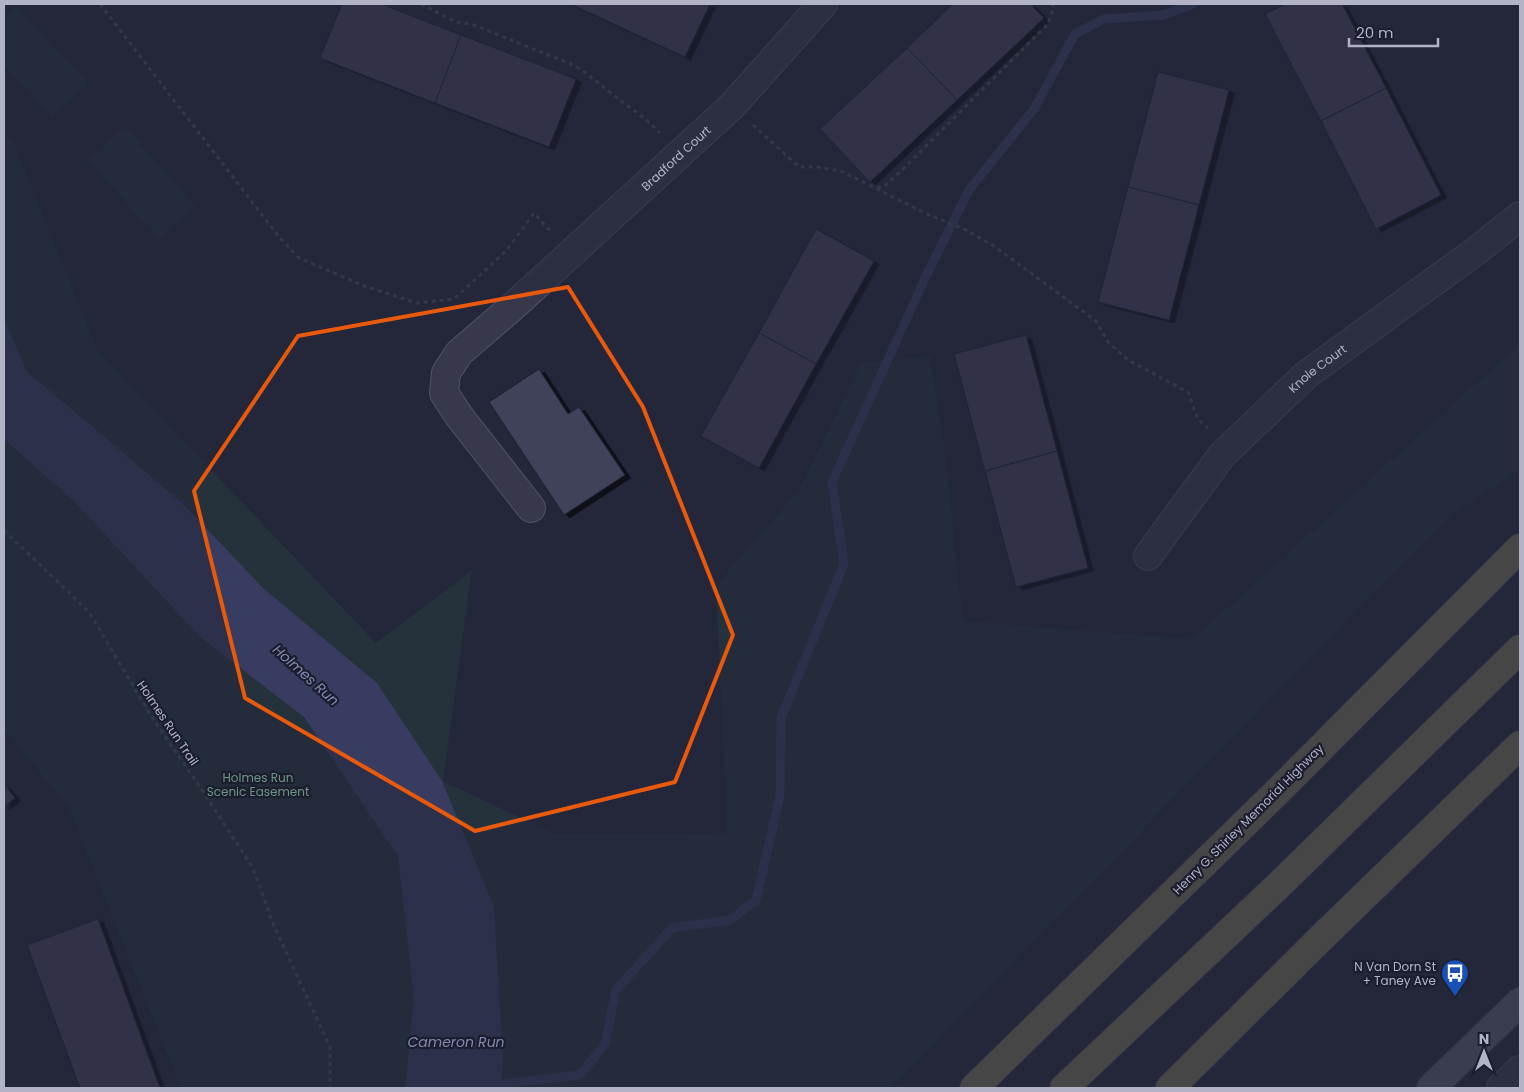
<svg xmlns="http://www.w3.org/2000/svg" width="1524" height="1092" viewBox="0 0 1524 1092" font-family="Poppins,sans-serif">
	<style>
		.green { fill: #25323b }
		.water { fill: #383c60 }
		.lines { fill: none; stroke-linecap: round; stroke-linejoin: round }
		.stream { stroke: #383c60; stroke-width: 9 }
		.building { fill: #40425a; stroke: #1e2031; filter: url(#shadow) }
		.minor-casing { stroke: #525465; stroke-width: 30 }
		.major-casing { stroke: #404253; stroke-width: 30 }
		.highway-casing { stroke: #3f4152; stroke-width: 30 }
		.path { stroke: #434f59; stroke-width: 3; stroke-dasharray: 4 4; stroke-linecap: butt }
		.minor { stroke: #37394b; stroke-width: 28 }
		.major { stroke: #55576b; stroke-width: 28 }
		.highway { stroke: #706e55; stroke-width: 28 }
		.marked { fill: none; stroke: #e8590c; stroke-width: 4; stroke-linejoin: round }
		.labels { text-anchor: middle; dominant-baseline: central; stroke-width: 4.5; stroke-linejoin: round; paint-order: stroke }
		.street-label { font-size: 12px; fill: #b2b4c6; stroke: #1c1e2f }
		.park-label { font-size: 12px; fill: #6b9683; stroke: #1c1e2f }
		.poi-label { font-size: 12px; fill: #b2b4c6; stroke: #1c1e2f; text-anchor: end }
		.water-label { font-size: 14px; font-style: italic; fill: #8388b2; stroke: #1c1e2f }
	</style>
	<defs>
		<filter id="shadow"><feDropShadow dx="5.5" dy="3" stdDeviation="0" flood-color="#0009"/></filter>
	</defs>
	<rect width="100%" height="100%" fill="#24263a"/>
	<!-- green -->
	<g class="green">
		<path d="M16,6L88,84L52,117L4,65V18Z"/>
		<path d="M125,127L196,206L159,239L88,160Z"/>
		<path d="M4,133L15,146L98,351L376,643L472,570L443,781L555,834L727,833L716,585L798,491L861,363L930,356L945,452L963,621L1193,639L1520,344V469L1445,520L891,1088H181L68,805L4,730Z"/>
	</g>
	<!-- water -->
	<path class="water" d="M4,319L27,372L100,433L185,506L264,589L377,683L442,781L494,907L503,1063L500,1088H405L414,998L398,856L304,717L200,637L74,501L4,439Z"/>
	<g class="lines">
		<!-- stream -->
		<path class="stream" d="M498,1088L501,1084L580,1075L605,1044L616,990L672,928L730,920L756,900L780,796L781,718L844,564L832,482L927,274L969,190L1034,109L1075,34L1104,19L1163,15L1193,4"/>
	</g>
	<!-- building -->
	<g class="building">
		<path d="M342,4H381L461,35L435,103L320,58Z"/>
		<path d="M576,4H710L685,57L575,6Z"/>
		<path d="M953,4H1030L1044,18L957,100L907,48Z"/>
		<path d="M1286,4H1342L1386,88L1321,121L1265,14Z"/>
		<path d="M461,35L576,79L549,147L435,103Z"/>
		<path d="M907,48L957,100L870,182L820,129Z"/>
		<path d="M1158,72L1229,90L1199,205L1128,187Z"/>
		<path d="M1386,88L1441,195L1376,229L1321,121Z"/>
		<path d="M1128,187L1199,205L1169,320L1098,302Z"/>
		<path d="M816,229L874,261L816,364L759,333Z"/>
		<path d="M759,333L816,364L759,468L701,436Z"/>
		<path d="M1026,335L1057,451L985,471L954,354Z"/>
		<path d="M539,369L568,414L579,407L625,475L564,515L489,402Z"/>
		<path d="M1057,451L1088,568L1016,587L985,471Z"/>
		<path d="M4,784L15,798L4,807Z"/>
		<path d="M98,919L160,1088H80L27,945Z"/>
	</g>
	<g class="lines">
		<!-- minor casing -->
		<g class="minor-casing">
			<g id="minor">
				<path id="s1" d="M531,508L459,416L444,393L446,373L459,353L518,302L732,106L823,4"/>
				<path id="s2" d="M1148,556L1222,455L1306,375L1476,251L1520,216"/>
				<path d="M1501,1088L1520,1070"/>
			</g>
		</g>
		<!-- major casing -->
		<g class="major-casing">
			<path id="major" d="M1431,1088L1520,1002"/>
		</g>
		<!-- highway casing -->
		<g class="highway-casing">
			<g id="highway">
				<path d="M974,1088L1276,793L1520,548"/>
				<path d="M1064,1088L1280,884L1520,649"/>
				<path d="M1170,1088L1318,941L1520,745"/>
			</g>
		</g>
		<!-- path -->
		<g class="path">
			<path d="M100,4L279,237L299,258L364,286L417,303L454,299L507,250L534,213L552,233"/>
			<path d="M421,4L456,22L474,25L571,64C587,72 599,84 613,95C629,107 646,118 660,133"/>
			<path d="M753,125L799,167H817L841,171L929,215L964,229L994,246L1096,321L1108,342L1128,360L1188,392L1198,419L1208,428"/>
			<path d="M877,188L886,185L901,171L1047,25L1052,14L1053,4"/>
			<path d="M4,530L89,612L151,716L200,787L253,868L273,924L330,1047V1088"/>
		</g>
		<!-- minor -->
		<use href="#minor" class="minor"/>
		<!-- major -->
		<use href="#major" class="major"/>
		<!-- highway -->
		<use href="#highway" class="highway"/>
	</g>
	<!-- marked area -->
	<path d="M0 0H1524V1092H0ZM568,287L643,407L733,635L675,782L475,831L245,698L194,491L298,336Z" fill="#24263a" fill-opacity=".55" fill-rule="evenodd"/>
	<path class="marked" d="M568,287L643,407L733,635L675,782L475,831L245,698L194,491L298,336Z"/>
	<!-- icons -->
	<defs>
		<g id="bus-pin" transform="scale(1.4375)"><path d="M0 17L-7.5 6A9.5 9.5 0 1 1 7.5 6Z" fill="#1a4fb4" stroke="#1c1e2f"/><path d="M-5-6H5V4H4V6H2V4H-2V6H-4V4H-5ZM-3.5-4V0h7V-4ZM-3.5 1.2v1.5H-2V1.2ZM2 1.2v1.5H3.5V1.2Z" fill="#fff"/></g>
	</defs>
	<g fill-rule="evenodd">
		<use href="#bus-pin" x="1455" y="973"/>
	</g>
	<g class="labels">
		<!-- street labels -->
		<g class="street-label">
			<text stroke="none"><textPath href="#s1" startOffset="480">Bradford Court</textPath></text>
			<text stroke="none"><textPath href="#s2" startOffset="254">Knole Court</textPath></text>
			<text transform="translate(168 723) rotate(56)">Holmes Run Trail</text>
			<text transform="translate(1248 819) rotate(-45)">Henry G. Shirley Memorial Highway</text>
		</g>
		<!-- park labels -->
		<g class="park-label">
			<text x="258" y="777">Holmes Run<tspan x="258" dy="14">Scenic Easement</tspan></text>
		</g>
		<!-- poi labels -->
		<g class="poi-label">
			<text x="1436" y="966">N Van Dorn St<tspan x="1436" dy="14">+ Taney Ave</tspan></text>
		</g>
		<!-- water labels -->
		<g class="water-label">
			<text transform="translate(306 675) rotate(42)">Holmes Run</text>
			<text x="456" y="1042">Cameron Run</text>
		</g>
	</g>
	<!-- border -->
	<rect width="1524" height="1092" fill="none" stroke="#b2b4c6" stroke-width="10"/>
	<!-- north arrow -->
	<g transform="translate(1484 1052)" stroke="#1c1e2f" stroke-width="4" paint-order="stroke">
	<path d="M0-4L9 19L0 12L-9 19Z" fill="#b2b4c6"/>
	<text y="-8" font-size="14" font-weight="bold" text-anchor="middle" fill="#b2b4c6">N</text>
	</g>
	<!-- scale -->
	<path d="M1349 38v8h89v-8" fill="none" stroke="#b2b4c6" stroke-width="2.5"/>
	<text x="1356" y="38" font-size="15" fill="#b2b4c6" stroke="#1c1e2f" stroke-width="4" paint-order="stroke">20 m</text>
</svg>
